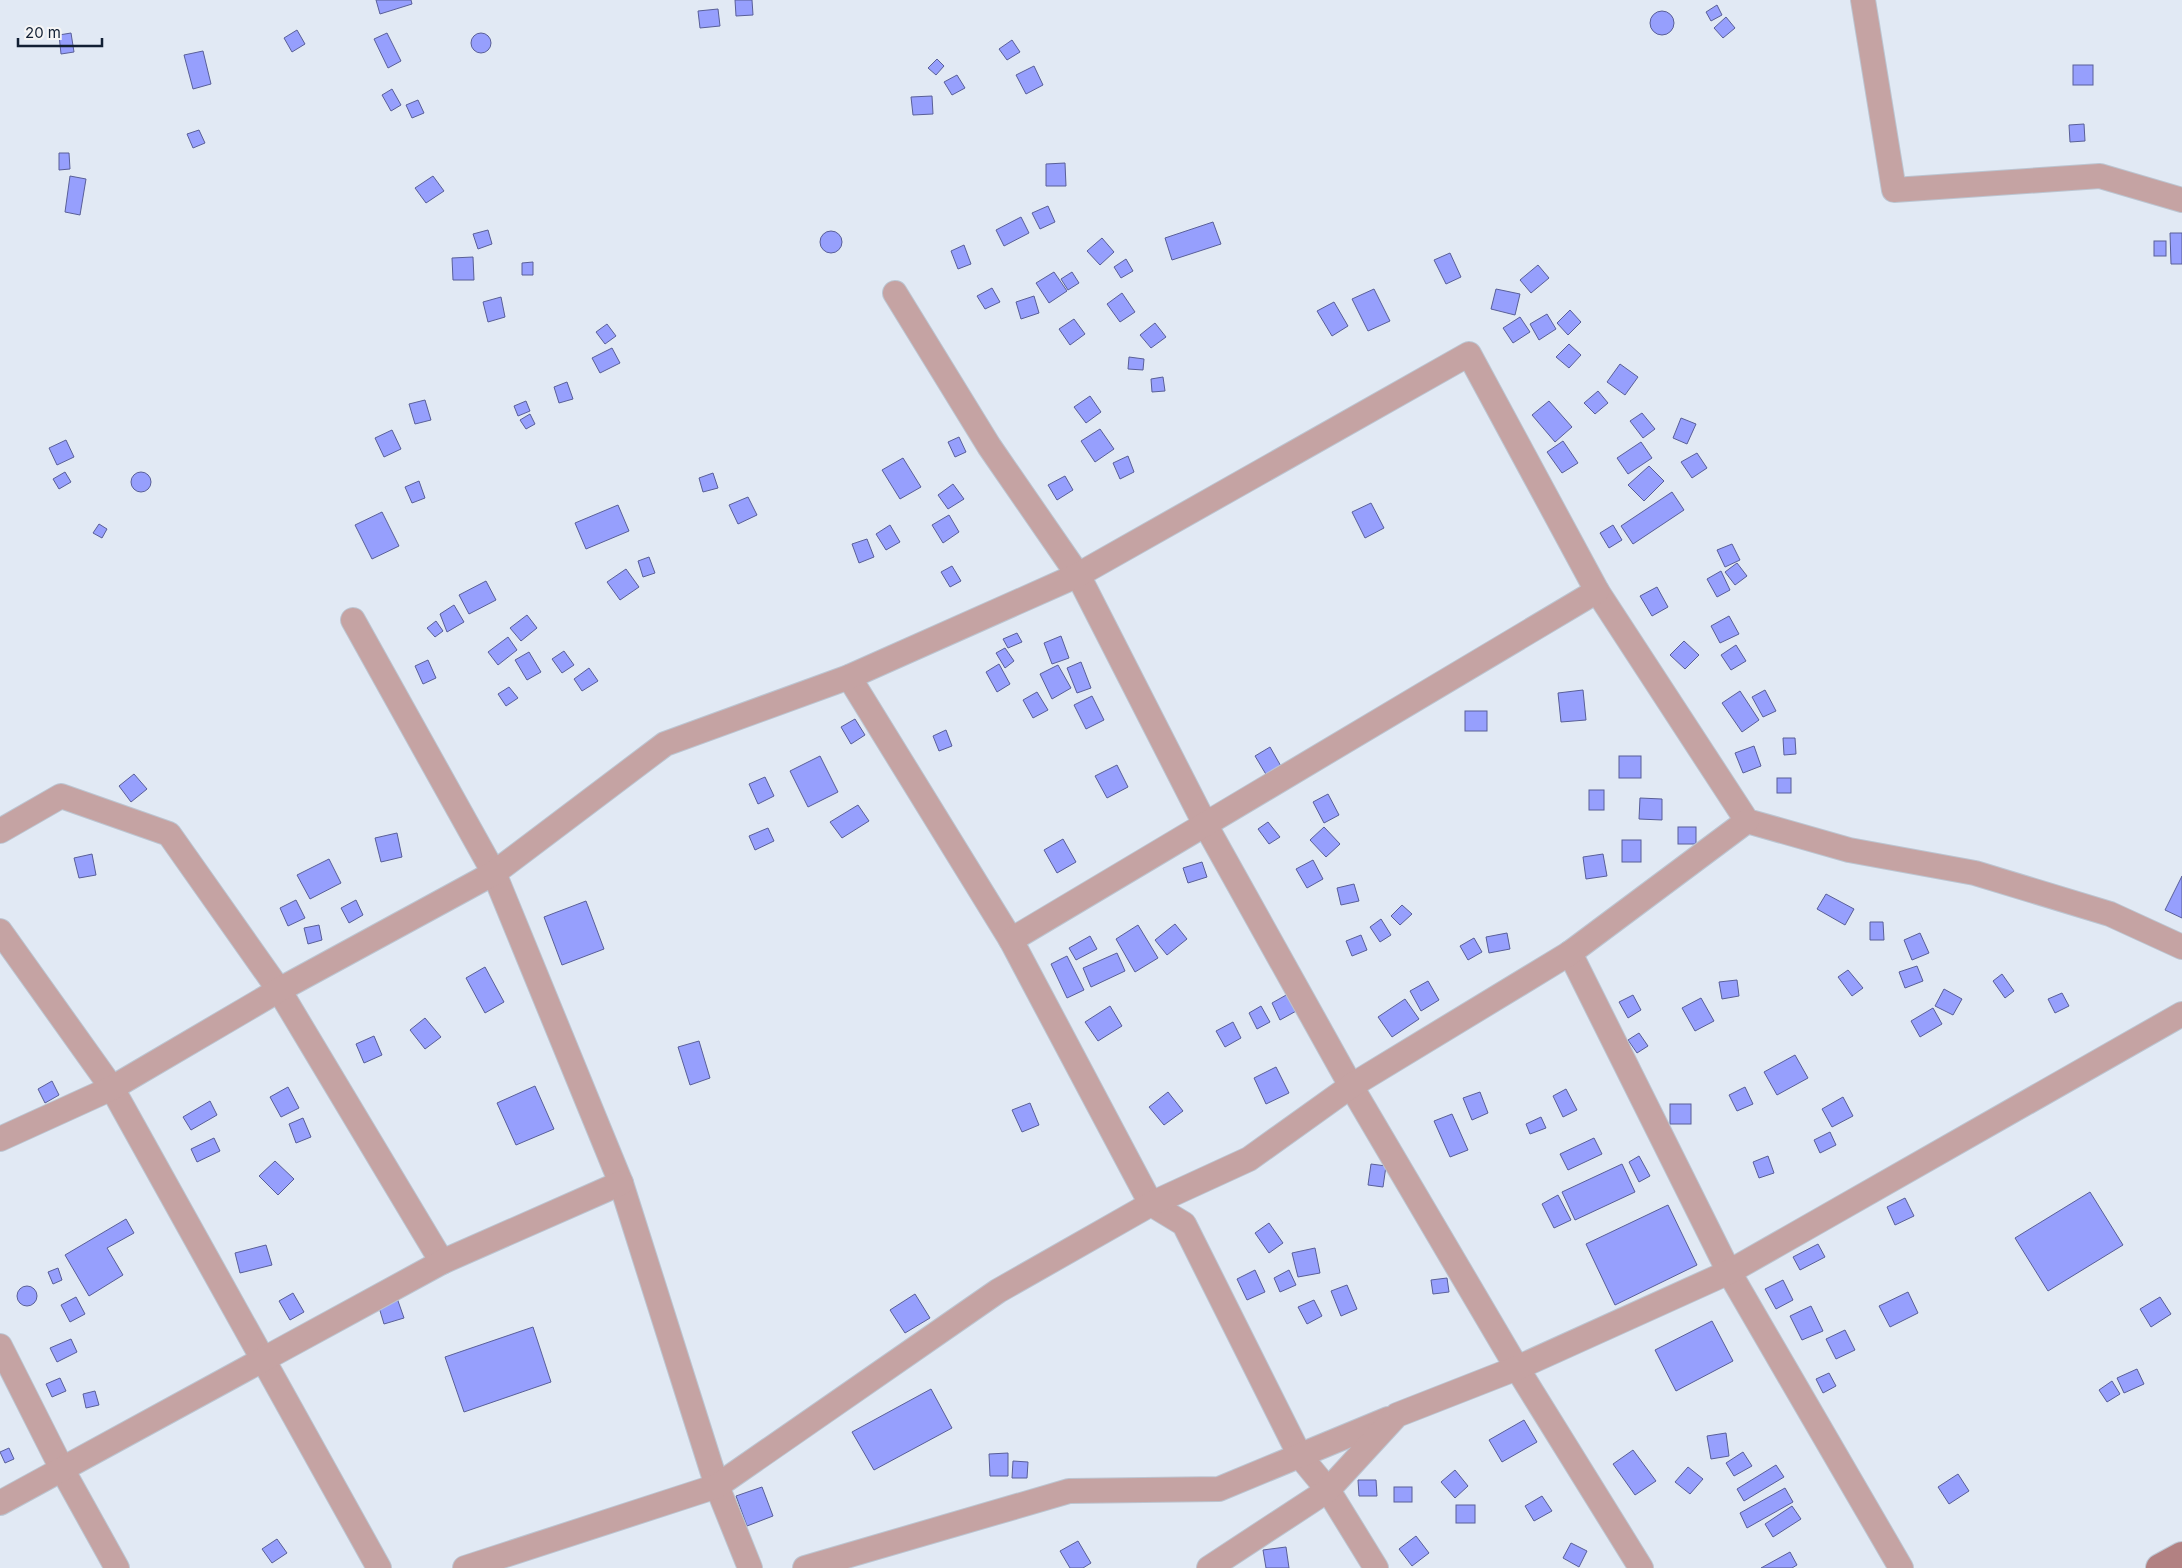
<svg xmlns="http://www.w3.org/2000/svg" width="2182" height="1568" viewBox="0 0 2182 1568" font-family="Inter,sans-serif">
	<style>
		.building { fill: #969ffd; stroke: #595f98 }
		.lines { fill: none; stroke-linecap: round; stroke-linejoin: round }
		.minor-casing { stroke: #bcc5d1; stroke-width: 26 }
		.secondary-casing { stroke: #bcc5d1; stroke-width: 30 }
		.minor { stroke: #c5a3a3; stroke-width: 24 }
		.secondary { stroke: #b28182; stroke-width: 28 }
	</style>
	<rect width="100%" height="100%" fill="#e1e9f4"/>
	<!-- building -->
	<g class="building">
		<path d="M376,0H411L412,4L380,14Z"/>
		<path d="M735,0H752L753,15L736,16Z"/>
		<path d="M1717,5L1722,15L1711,21L1706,12Z"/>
		<path d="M718,9L720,26L700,28L698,11Z"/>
		<circle cx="1662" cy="23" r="12"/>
		<path d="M1726,17L1735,28L1723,38L1714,28Z"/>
		<path d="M297,30L305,44L292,52L284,38Z"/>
		<path d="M71,33L74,52L61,54L59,35Z"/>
		<path d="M387,33L401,61L388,68L374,39Z"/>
		<circle cx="481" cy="43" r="10"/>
		<path d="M1012,40L1020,52L1007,60L999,49Z"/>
		<path d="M203,51L211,84L193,89L184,55Z"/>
		<path d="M937,59L944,66L936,75L928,68Z"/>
		<rect x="2073" y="65" width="20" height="20"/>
		<path d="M1034,66L1043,85L1026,94L1016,75Z"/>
		<path d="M957,75L965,88L952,95L944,82Z"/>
		<path d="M392,89L401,105L391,111L382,95Z"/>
		<path d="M932,96L933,114L913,115L911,97Z"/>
		<path d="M418,100L424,113L412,118L406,105Z"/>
		<path d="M2084,124L2085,141L2070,142L2069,125Z"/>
		<path d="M199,130L205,143L193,148L187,134Z"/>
		<path d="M59,153H69L70,169L59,170Z"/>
		<path d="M1065,163L1066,186H1046V164Z"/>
		<path d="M70,176L86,179L80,215L65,212Z"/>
		<path d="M433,176L444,191L426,203L415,188Z"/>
		<path d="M1048,206L1055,222L1040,229L1032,213Z"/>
		<path d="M1021,217L1029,233L1004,246L996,230Z"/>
		<path d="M1213,222L1221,244L1172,260L1165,238Z"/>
		<path d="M488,230L492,244L478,249L473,234Z"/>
		<circle cx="831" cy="242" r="11"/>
		<path d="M2170,233H2182V264H2171Z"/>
		<path d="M1102,238L1114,252L1100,265L1087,251Z"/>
		<rect x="2154" y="241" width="12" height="15"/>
		<path d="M964,245L971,264L958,269L951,251Z"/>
		<path d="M1450,253L1461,277L1446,284L1434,260Z"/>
		<path d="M473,257L474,280H453L452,258Z"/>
		<path d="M1126,259L1133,271L1121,278L1114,267Z"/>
		<path d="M533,262V275H522V263Z"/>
		<path d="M1538,265L1549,278L1531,293L1520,280Z"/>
		<path d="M1054,272L1067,291L1049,303L1036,283Z"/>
		<path d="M1072,272L1079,283L1068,290L1061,279Z"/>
		<path d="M992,288L1000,302L985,309L977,296Z"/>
		<path d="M1374,289L1390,321L1368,331L1352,299Z"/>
		<path d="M1496,289L1520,294L1515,315L1491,309Z"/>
		<path d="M1122,293L1135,312L1120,322L1107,304Z"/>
		<path d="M1034,296L1039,313L1021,319L1016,302Z"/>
		<path d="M501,297L505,317L488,322L483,302Z"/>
		<path d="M1334,302L1348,326L1332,336L1317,311Z"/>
		<path d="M1570,310L1581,322L1568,335L1557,323Z"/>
		<path d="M1547,314L1556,329L1539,340L1530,324Z"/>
		<path d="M1520,317L1530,332L1513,343L1503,328Z"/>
		<path d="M1074,319L1085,334L1070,345L1059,329Z"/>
		<path d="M1155,323L1166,337L1151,348L1140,335Z"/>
		<path d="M607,324L616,336L605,344L596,332Z"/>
		<path d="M1569,344L1581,355L1569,368L1556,357Z"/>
		<path d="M612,348L620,363L600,373L592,358Z"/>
		<path d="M1129,357L1144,359L1143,370L1128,369Z"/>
		<path d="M1620,364L1638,377L1625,395L1607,382Z"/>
		<path d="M1163,377L1165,391L1152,392L1151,379Z"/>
		<path d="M567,382L573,399L559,403L554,387Z"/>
		<path d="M1598,391L1608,403L1595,414L1584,403Z"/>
		<path d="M1090,396L1101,412L1086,423L1074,407Z"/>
		<path d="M425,400L431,420L415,424L409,404Z"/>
		<path d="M526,401L530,411L518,416L514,406Z"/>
		<path d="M1549,401L1572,427L1555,442L1532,415Z"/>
		<path d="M1642,413L1655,429L1643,438L1630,421Z"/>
		<path d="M530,414L535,424L526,429L520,420Z"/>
		<path d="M1681,418L1696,424L1687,444L1673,438Z"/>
		<path d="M1100,429L1114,449L1095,462L1081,441Z"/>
		<path d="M392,430L401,449L384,457L375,438Z"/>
		<path d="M959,437L966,452L955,457L948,442Z"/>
		<path d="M66,440L74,457L57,465L49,448Z"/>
		<path d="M1563,441L1578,463L1562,473L1547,452Z"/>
		<path d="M1641,442L1652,458L1628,474L1617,458Z"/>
		<path d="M1697,453L1707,468L1692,478L1681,462Z"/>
		<path d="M1128,456L1134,472L1120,479L1113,463Z"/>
		<path d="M903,458L921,487L900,499L882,470Z"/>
		<path d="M1649,466L1664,481L1644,501L1628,485Z"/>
		<circle cx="141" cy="482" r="10"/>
		<path d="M65,472L71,482L59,489L53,479Z"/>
		<path d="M713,473L718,488L703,492L699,478Z"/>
		<path d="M1065,476L1073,490L1057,500L1048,485Z"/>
		<path d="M419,481L425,498L412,503L405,487Z"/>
		<path d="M953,484L964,499L948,509L938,495Z"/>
		<path d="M1672,492L1684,510L1633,544L1621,526Z"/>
		<path d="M748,497L757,515L738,524L729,505Z"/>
		<path d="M1371,503L1384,528L1365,538L1352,512Z"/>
		<path d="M618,505L629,531L586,549L575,523Z"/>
		<path d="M382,512L399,546L372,559L355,525Z"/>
		<path d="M949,515L959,532L943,543L932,525Z"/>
		<path d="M99,524L107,529L102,538L93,533Z"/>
		<path d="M890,525L900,542L886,550L876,534Z"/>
		<path d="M1613,525L1622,540L1609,548L1600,533Z"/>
		<path d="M867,539L874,557L859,563L852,544Z"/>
		<path d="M1732,544L1740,560L1725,567L1717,550Z"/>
		<path d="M649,557L655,573L643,577L638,561Z"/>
		<path d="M1737,563L1747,576L1735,585L1725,572Z"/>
		<path d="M952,566L961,581L950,587L941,572Z"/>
		<path d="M626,569L639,587L620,600L607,582Z"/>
		<path d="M1721,571L1730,590L1717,597L1707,579Z"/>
		<path d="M486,581L496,600L469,614L459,595Z"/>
		<path d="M1657,587L1668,607L1652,616L1640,596Z"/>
		<path d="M454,605L464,622L447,632L440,614Z"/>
		<path d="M527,615L537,628L521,641L510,628Z"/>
		<path d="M1729,616L1739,634L1720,643L1711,626Z"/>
		<path d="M436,621L443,631L435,637L427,628Z"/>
		<path d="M1017,633L1022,642L1008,648L1003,639Z"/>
		<path d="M1061,636L1069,658L1052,664L1044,643Z"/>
		<path d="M508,637L517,650L498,665L488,652Z"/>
		<path d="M1684,641L1699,655L1685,669L1670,655Z"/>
		<path d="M1736,645L1746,661L1731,670L1721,655Z"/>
		<path d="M1005,648L1014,661L1005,668L996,653Z"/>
		<path d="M564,651L574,665L562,673L552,659Z"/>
		<path d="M529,652L541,672L527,680L515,660Z"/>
		<path d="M428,660L436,678L423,684L415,666Z"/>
		<path d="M1081,662L1091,688L1077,693L1067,668Z"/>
		<path d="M999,664L1010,684L997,692L986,672Z"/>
		<path d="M1058,665L1071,688L1052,699L1040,674Z"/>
		<path d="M589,668L598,681L582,691L574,679Z"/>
		<path d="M509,687L518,698L506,706L498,694Z"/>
		<path d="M1583,690L1586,720L1561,722L1558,693Z"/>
		<path d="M1765,690L1776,711L1763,717L1752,697Z"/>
		<path d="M1740,691L1759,720L1742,732L1722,703Z"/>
		<path d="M1037,692L1048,710L1033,718L1023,700Z"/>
		<path d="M1092,696L1104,720L1086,729L1074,705Z"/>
		<rect x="1465" y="711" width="22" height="20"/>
		<path d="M855,719L865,735L851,744L841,727Z"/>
		<path d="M946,730L952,746L939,751L933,736Z"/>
		<path d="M1783,738H1795L1796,754L1784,755Z"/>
		<path d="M1754,746L1761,766L1743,773L1735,753Z"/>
		<path d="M1270,747L1282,768L1267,776L1255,756Z"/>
		<path d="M820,756L838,792L808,807L790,771Z"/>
		<rect x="1619" y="756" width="22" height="22"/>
		<path d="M1117,765L1128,787L1107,798L1095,776Z"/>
		<path d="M134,774L147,789L131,802L119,786Z"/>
		<path d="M765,777L774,796L758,804L749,784Z"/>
		<rect x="1777" y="778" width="14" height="15"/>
		<rect x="1589" y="790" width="15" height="20"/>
		<path d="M1328,794L1339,815L1324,823L1313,802Z"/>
		<path d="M1640,798L1662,799V820L1639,819Z"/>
		<path d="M858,805L869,821L842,838L830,822Z"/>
		<path d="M1268,822L1280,837L1269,844L1258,829Z"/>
		<path d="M1324,827L1340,844L1326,857L1310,840Z"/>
		<rect x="1678" y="827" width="18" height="17"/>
		<path d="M768,828L774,841L755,850L749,836Z"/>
		<path d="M397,833L402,857L381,862L375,838Z"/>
		<path d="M1063,839L1076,862L1057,873L1044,850Z"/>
		<rect x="1622" y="840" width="19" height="22"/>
		<path d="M92,854L96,875L79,878L74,858Z"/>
		<path d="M1603,854L1607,876L1586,879L1583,857Z"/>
		<path d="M329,859L341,883L310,899L297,875Z"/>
		<path d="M1313,860L1323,879L1307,888L1296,869Z"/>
		<path d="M1202,862L1207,877L1188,883L1183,868Z"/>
		<path d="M2182,876V918L2165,910Z"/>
		<path d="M1354,884L1359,901L1341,905L1337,888Z"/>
		<path d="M1826,894L1854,909L1845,925L1817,909Z"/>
		<path d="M296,900L305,918L288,926L280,908Z"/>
		<path d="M356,900L363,915L349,923L341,908Z"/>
		<path d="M586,901L604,949L562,965L544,917Z"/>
		<path d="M1402,905L1412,914L1400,925L1391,916Z"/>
		<path d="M1381,919L1391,935L1380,942L1370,927Z"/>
		<path d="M1870,922H1883L1884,940H1870Z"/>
		<path d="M1175,924L1187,939L1167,955L1155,940Z"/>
		<path d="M319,925L322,940L308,944L304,928Z"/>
		<path d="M1138,925L1158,958L1135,972L1116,939Z"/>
		<path d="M1507,933L1510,949L1489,953L1486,937Z"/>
		<path d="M1920,933L1929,953L1912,960L1904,940Z"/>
		<path d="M1361,935L1367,950L1352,956L1346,941Z"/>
		<path d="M1090,936L1097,949L1076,960L1069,948Z"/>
		<path d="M1474,938L1482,952L1468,960L1460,946Z"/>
		<path d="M1117,953L1125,971L1091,987L1083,968Z"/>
		<path d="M1067,956L1084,990L1067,998L1051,964Z"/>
		<path d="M1917,966L1923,981L1905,988L1899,972Z"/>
		<path d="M485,967L504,1002L485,1013L466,978Z"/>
		<path d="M1848,970L1863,988L1852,996L1838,977Z"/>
		<path d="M2002,974L2014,991L2005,998L1993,981Z"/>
		<path d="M1737,980L1739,996L1722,999L1719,982Z"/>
		<path d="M1428,981L1439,1000L1421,1011L1410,991Z"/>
		<path d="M1944,989L1962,999L1953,1015L1935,1006Z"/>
		<path d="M2062,993L2069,1006L2055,1013L2048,999Z"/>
		<path d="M1288,994L1298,1010L1280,1020L1272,1003Z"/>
		<path d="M1633,995L1641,1010L1628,1018L1619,1002Z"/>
		<path d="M1701,998L1714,1021L1695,1031L1682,1008Z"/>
		<path d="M1405,999L1419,1019L1392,1037L1378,1017Z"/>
		<path d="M1110,1006L1122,1026L1098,1041L1085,1022Z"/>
		<path d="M1261,1006L1270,1022L1257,1029L1249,1013Z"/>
		<path d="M1933,1008L1942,1024L1920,1037L1911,1021Z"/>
		<path d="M425,1018L441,1037L425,1049L410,1030Z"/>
		<path d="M1233,1022L1241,1038L1225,1047L1216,1031Z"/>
		<path d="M1639,1033L1648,1046L1637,1053L1628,1040Z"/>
		<path d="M374,1036L382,1055L364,1063L356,1044Z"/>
		<path d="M699,1041L710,1078L690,1085L678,1047Z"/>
		<path d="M1795,1055L1808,1078L1777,1095L1764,1072Z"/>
		<path d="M1276,1067L1289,1093L1266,1104L1254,1078Z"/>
		<path d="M52,1081L59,1095L45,1103L38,1089Z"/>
		<path d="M535,1086L554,1129L516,1145L497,1103Z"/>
		<path d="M288,1087L299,1108L281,1117L270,1097Z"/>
		<path d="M1745,1087L1753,1104L1737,1111L1729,1095Z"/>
		<path d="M1566,1089L1577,1110L1563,1117L1553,1096Z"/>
		<path d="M1168,1092L1183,1111L1164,1125L1149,1107Z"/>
		<path d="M1480,1092L1488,1113L1472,1120L1463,1098Z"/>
		<path d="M1843,1097L1853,1116L1832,1127L1822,1109Z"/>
		<path d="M210,1101L217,1115L191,1130L183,1117Z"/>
		<path d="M1030,1103L1039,1125L1022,1132L1012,1110Z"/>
		<rect x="1670" y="1104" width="21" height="20"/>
		<path d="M1452,1114L1468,1150L1450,1157L1434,1121Z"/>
		<path d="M1541,1117L1546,1128L1530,1134L1526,1124Z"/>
		<path d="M303,1118L311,1137L296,1143L289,1124Z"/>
		<path d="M1830,1132L1836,1145L1820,1153L1814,1140Z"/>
		<path d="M214,1138L220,1151L197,1162L191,1149Z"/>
		<path d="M1594,1138L1602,1154L1568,1170L1560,1154Z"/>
		<path d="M1639,1156L1650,1176L1639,1182L1629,1162Z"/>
		<path d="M1768,1156L1774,1173L1759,1178L1753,1162Z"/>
		<path d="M275,1161L294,1179L278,1195L259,1176Z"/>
		<path d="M1371,1164L1386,1166L1383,1187L1368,1185Z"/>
		<path d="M1622,1164L1635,1192L1575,1220L1562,1192Z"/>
		<path d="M2090,1192L2123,1245L2048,1291L2015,1238Z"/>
		<path d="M1558,1195L1571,1220L1554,1228L1542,1204Z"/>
		<path d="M1905,1198L1914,1216L1895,1225L1887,1207Z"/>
		<path d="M1668,1205L1697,1265L1615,1305L1586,1244Z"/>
		<path d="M126,1219L134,1233L107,1248L123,1275L89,1296L65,1255Z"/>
		<path d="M1269,1223L1283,1243L1269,1253L1255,1233Z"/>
		<path d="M1818,1244L1825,1257L1800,1270L1793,1257Z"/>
		<path d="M266,1245L272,1265L240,1273L235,1253Z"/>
		<path d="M1315,1248L1320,1273L1298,1277L1292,1253Z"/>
		<path d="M58,1268L62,1280L53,1284L48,1272Z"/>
		<path d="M1255,1270L1265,1292L1247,1300L1237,1279Z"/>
		<path d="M1289,1270L1296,1285L1280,1292L1274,1278Z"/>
		<path d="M1447,1278L1449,1292L1433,1294L1431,1280Z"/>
		<path d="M1783,1280L1793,1300L1776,1309L1765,1289Z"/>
		<path d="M1347,1285L1357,1309L1341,1316L1331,1291Z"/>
		<circle cx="27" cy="1296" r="10"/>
		<path d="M1908,1292L1918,1313L1890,1327L1879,1306Z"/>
		<path d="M293,1293L304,1312L290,1320L279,1301Z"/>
		<path d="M915,1294L930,1318L905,1333L890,1310Z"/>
		<path d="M76,1297L85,1314L70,1322L61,1305Z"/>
		<path d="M2160,1297L2171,1314L2151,1327L2140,1309Z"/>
		<path d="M397,1298L404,1318L384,1324L378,1304Z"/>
		<path d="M1314,1300L1322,1316L1307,1324L1298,1307Z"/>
		<path d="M1811,1306L1823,1331L1802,1340L1790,1316Z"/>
		<path d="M1712,1321L1733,1361L1676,1391L1655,1350Z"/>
		<path d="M533,1327L551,1382L464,1412L445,1357Z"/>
		<path d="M1845,1330L1855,1350L1836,1359L1826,1339Z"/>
		<path d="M71,1339L77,1352L57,1362L50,1348Z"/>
		<path d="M2137,1369L2144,1384L2124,1393L2117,1378Z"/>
		<path d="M1829,1373L1836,1386L1823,1393L1816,1379Z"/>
		<path d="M60,1378L66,1391L52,1397L46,1384Z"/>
		<path d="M2112,1381L2120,1394L2107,1402L2099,1390Z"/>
		<path d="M931,1389L952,1428L874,1470L852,1432Z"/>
		<path d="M95,1391L99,1405L86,1408L83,1394Z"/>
		<path d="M1524,1420L1537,1442L1502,1462L1489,1440Z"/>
		<path d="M1726,1433L1729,1456L1711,1459L1707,1436Z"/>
		<path d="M9,1448L14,1459L5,1463L0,1452Z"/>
		<path d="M1633,1450L1656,1481L1635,1495L1613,1464Z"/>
		<path d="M1743,1452L1752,1466L1734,1476L1726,1463Z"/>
		<path d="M1008,1453V1476H990L989,1454Z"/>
		<path d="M1013,1461L1028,1462L1027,1478H1012Z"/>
		<path d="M1776,1465L1784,1477L1744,1501L1737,1489Z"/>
		<path d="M1688,1467L1703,1479L1690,1494L1675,1482Z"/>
		<path d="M1455,1470L1468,1486L1455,1498L1441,1482Z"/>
		<path d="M1958,1474L1969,1491L1949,1504L1938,1487Z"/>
		<path d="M1358,1480H1376L1377,1496H1359Z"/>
		<path d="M762,1487L773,1516L747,1526L736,1496Z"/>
		<rect x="1394" y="1487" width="18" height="15"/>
		<path d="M1785,1488L1793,1502L1747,1528L1740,1513Z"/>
		<path d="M1542,1496L1552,1511L1534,1521L1525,1506Z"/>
		<rect x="1456" y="1505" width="19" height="18"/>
		<path d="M1792,1506L1801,1519L1773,1537L1765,1524Z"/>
		<path d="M1416,1536L1429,1553L1412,1566L1399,1549Z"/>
		<path d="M277,1539L287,1553L272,1563L262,1549Z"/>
		<path d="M1078,1541L1091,1563L1083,1568H1070L1060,1551Z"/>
		<path d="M1571,1543L1587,1551L1579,1567L1563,1558Z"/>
		<path d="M1286,1547L1289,1568H1266L1263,1550Z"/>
		<path d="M1790,1552L1797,1565L1792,1568H1761Z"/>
	</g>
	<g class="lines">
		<!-- minor casing -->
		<g class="minor-casing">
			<g id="minor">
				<path d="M1863,0L1894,190L2100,176L2182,200"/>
				<path d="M895,293L989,446L1078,575L1205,824L1351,1086L1517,1368L1641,1568"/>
				<path d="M1597,591L1747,821L1849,850L1975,873L2110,914L2182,947"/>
				<path d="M353,620L494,873L621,1183L717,1486L750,1568"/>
				<path d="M849,677L1011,940L1151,1204L1184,1224L1300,1456L1328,1490L1376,1568"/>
				<path d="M0,831L61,796L169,834L279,990L442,1262"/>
				<path d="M0,931L112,1088L379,1568"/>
				<path d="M1570,953L1729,1272L1901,1568"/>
				<path d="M0,1139L112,1088L279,990L494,873L665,744L849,677L1078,575L1469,354L1597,591L1011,940"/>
				<path d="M0,1346L62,1469L117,1568"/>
				<path d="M0,1503L442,1262L621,1183"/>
				<path d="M465,1568L717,1486L998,1291L1151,1204L1249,1159L1351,1086L1570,953L1747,821"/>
				<path d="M805,1568L1069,1491L1219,1489L1388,1419"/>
				<path d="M1209,1568L1328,1490L1397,1415L1517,1368L1729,1272L2182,1014"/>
			</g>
		</g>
		<!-- secondary casing -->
		<g class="secondary-casing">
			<path id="secondary" d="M2160,1568L2182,1556"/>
		</g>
		<!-- minor -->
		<use href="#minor" class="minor"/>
		<!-- secondary -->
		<use href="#secondary" class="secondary"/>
	</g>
	<!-- scale -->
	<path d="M18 38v8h84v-8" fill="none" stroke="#111f33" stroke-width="2.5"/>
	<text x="25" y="38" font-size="15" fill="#111f33" stroke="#f5f5f5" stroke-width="4" paint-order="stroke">20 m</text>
</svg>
